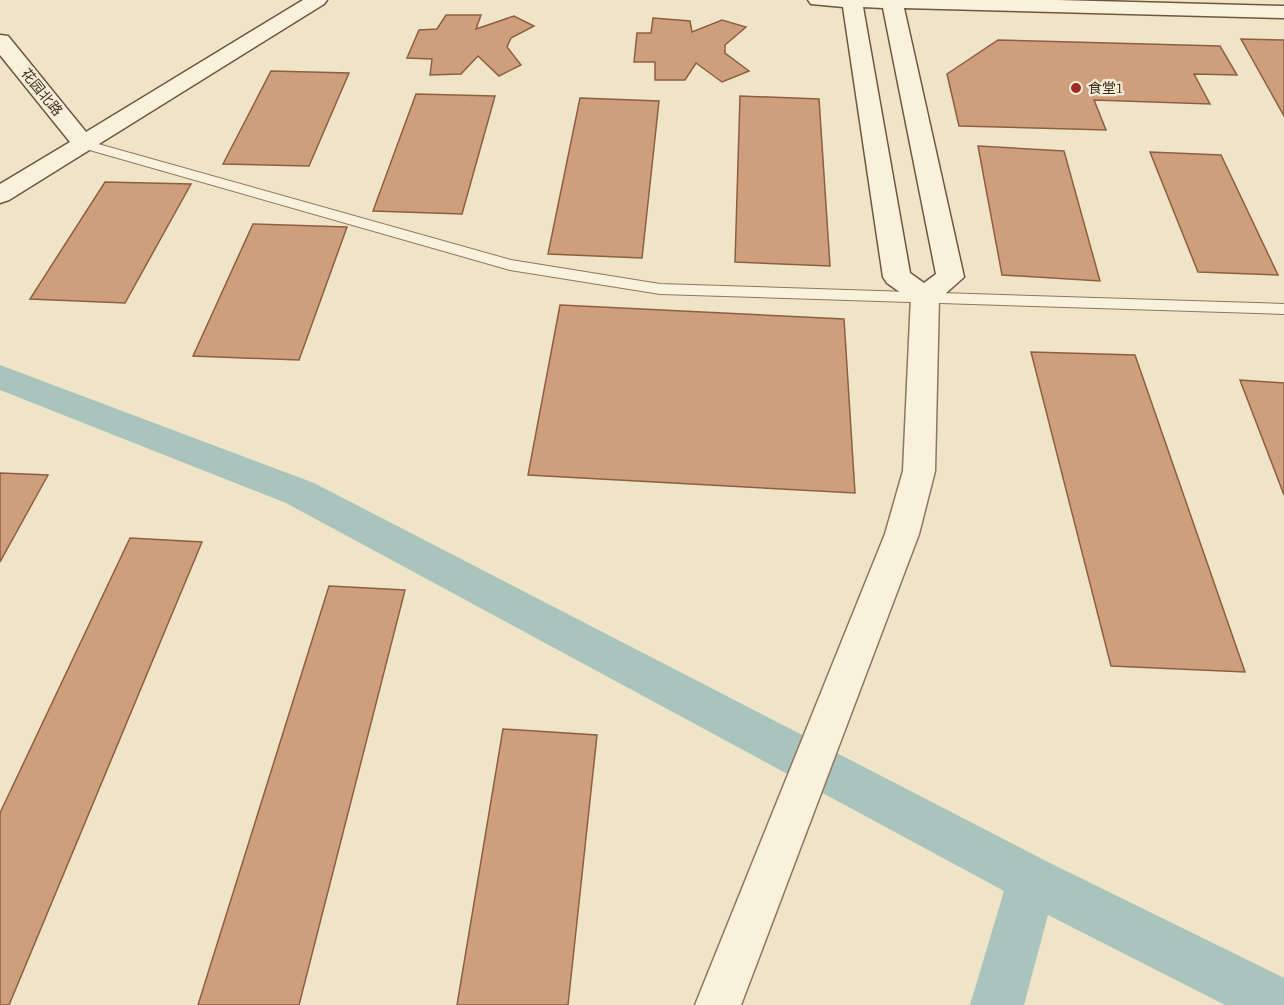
<svg xmlns="http://www.w3.org/2000/svg" width="1284" height="1005" viewBox="0 0 1284 1005" font-family="'Source Serif 4','Noto Sans SC',serif">
	<style>
		.lines { fill: none; stroke-linecap: round; stroke-linejoin: round }
		.canal { fill: #a9c4bc; fill-rule: evenodd }
		.building { fill: #cf9f7d; stroke: #8d5f41; stroke-width: 1.5 }
		.lane-casing { stroke: #8d765c; stroke-width: 2 }
		.street-casing { stroke: #8d765c; stroke-width: 3 }
		.secondary-casing { stroke: #6f573f; stroke-width: 3 }
		.lane { fill: #faf1dc; fill-rule: evenodd }
		.street { fill: #faf1dc; fill-rule: evenodd }
		.secondary { fill: #faf1dc; fill-rule: evenodd }
		.poi-dot { fill: #9e2a2b; stroke: #f7eed8; stroke-width: 2 }
		.labels { text-anchor: middle; dominant-baseline: central; stroke-width: 4.5; stroke-linejoin: round; paint-order: stroke }
		.far-poi-label { font-size: 14px; fill: #3d2e20; stroke: #f7eed8; text-anchor: start }
		.far-street-label { font-size: 14px; fill: #3d2e20; stroke: #f7eed8 }
	</style>
	<rect width="100%" height="100%" fill="#f0e4c8"/>
	<g class="lines">
		<!-- canal -->
		<path class="canal" d="M0,365L314,483L1050,863L1284,978V1005H1225L1048,915L1024,1005H970L1004,891L286,503L0,390Z"/>
	</g>
	<!-- building -->
	<g class="building">
		<path d="M446,15H481L476,29L514,16L534,26L511,38L507,47L521,65L499,76L478,56L461,74L430,75L432,59L407,58L419,30L437,29Z"/>
		<path d="M653,18L690,21L692,32L722,20L746,27L725,45V53L749,71L722,82L696,63L685,80H655V62H634L637,33H651Z"/>
		<path d="M1241,39L1284,40V116Z"/>
		<path d="M998,40L1220,46L1237,75L1194,74L1210,104L1094,100L1106,130L959,126L947,74Z"/>
		<path d="M271,71L349,73L309,166L223,164Z"/>
		<path d="M416,94L495,96L462,214L373,211Z"/>
		<path d="M740,96L819,99L830,266L735,262Z"/>
		<path d="M580,98L659,101L642,258L548,254Z"/>
		<path d="M978,146L1064,151L1100,281L1002,275Z"/>
		<path d="M1150,152L1221,155L1278,275L1198,272Z"/>
		<path d="M105,182L191,184L125,303L30,299Z"/>
		<path d="M253,224L347,227L299,360L193,356Z"/>
		<path d="M560,305L844,319L855,493L528,475Z"/>
		<path d="M1031,352L1135,355L1245,672L1111,666Z"/>
		<path d="M1240,380L1284,383V495Z"/>
		<path d="M0,473L48,475L0,562Z"/>
		<path d="M130,538L202,542L9,1005H0V813Z"/>
		<path d="M329,586L405,590L299,1005H198Z"/>
		<path d="M503,729L597,735L568,1005H457Z"/>
	</g>
	<g class="lines">
		<!-- lane casing -->
		<g class="lane-casing">
			<path id="lane" d="M84,140L511,260L660,284L1284,304V314L660,294L510,270L79,147L77,144Z"/>
		</g>
		<!-- street casing -->
		<g class="street-casing">
			<path id="street" d="M925,288L935,291L939,297L935,471L919,534L741,1005H695L885,534L903,471L911,297L915,291Z"/>
		</g>
		<!-- secondary casing -->
		<g class="secondary-casing">
			<g id="secondary">
				<path d="M303,0H327L324,4L9,200L0,203V184L70,142L0,55V35L8,36L86,132Z"/>
				<path d="M808,0H1057L1284,6V18L904,8L964,277L935,303L925,306L915,303L887,283L883,277L843,7L811,4ZM863,7L883,8L936,274L924,283L910,273Z"/>
			</g>
		</g>
		<!-- lane -->
		<use href="#lane" class="lane"/>
		<!-- street -->
		<use href="#street" class="street"/>
		<!-- secondary -->
		<use href="#secondary" class="secondary"/>
	</g>
	<!-- markers -->
	<circle class="poi-dot" cx="1076" cy="88" r="6"/>
	<g class="labels">
		<!-- far-poi labels -->
		<g class="far-poi-label">
			<text x="1088" y="88">食堂1</text>
		</g>
		<!-- far-street labels -->
		<g class="far-street-label">
			<text transform="translate(42 92) rotate(51)">花园北路</text>
		</g>
	</g>
</svg>
